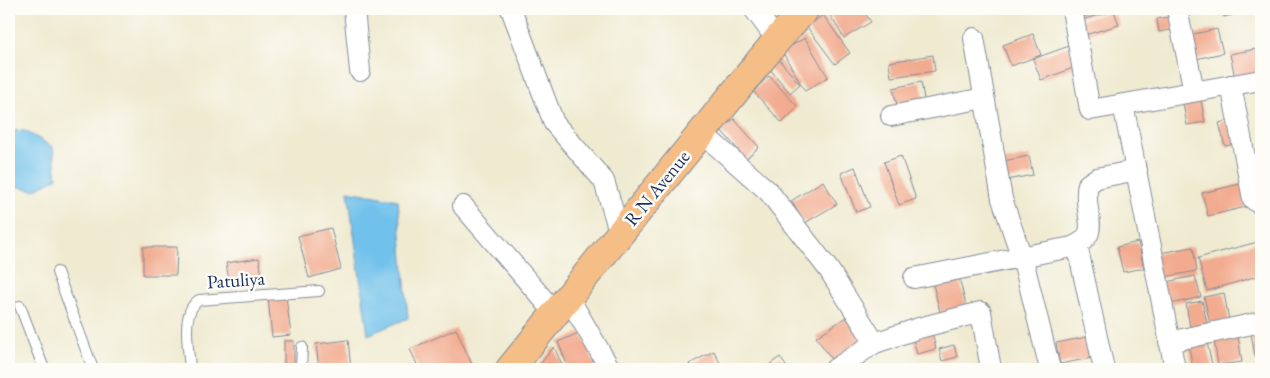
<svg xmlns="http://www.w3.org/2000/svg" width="1270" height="378" viewBox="0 0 1270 378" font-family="'EB Garamond',serif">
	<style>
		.water { fill: #70c1eb; stroke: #4678a4 }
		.building { fill: #f2ab8f }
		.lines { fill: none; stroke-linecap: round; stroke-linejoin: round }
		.service-casing { stroke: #858c97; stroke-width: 12 }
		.minor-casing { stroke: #858c97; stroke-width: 22 }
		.primary-casing { stroke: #858c97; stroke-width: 30 }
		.service { stroke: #fff; stroke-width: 10 }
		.minor { stroke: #fff; stroke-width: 20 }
		.primary { stroke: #f6be87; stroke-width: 28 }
		.labels { text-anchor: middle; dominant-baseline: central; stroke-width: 5; stroke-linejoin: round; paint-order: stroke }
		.street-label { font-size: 19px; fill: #1b2f5e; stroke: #fdfcf7 }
	</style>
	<rect width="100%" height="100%" fill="#fdfcf7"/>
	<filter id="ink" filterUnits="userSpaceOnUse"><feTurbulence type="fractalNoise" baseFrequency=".02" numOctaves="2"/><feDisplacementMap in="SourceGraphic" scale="10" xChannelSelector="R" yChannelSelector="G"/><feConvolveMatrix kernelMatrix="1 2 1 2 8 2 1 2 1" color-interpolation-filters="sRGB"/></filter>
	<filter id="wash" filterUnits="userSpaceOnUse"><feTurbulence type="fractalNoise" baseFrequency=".0096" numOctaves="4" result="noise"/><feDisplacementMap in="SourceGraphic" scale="20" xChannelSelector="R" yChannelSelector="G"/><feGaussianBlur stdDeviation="1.12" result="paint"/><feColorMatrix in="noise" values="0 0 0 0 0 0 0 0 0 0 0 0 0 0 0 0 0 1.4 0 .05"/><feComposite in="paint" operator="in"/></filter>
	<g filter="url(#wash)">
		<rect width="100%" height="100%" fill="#efead0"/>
		<!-- water -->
		<g class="water">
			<path d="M9,130L25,131L53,147L57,178L34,190L9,185Z"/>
			<path d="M348,191L398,200L408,318L368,335Z"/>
		</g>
		<g id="blocks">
			<!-- building -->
			<g class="building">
				<path d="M826,9H862L871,22L844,38Z"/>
				<path d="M1078,9H1116V10L1080,17Z"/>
				<path d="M1222,9H1255L1224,17Z"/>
				<path d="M1114,11L1119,25L1081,36L1077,21Z"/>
				<path d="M823,15L850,53L835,64L807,27Z"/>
				<path d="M1174,16L1177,29L1159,32L1157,19Z"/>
				<path d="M1217,29L1223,53L1191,60L1185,36Z"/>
				<path d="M1033,34L1041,55L1011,66L1003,45Z"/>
				<path d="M805,38L828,77L805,91L782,51Z"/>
				<path d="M1069,46L1076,67L1041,80L1033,59Z"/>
				<path d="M1261,48V73L1235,78L1230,54Z"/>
				<path d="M933,55L935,71L891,77L889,62Z"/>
				<path d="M779,60L800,84L790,93L769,68Z"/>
				<path d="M769,76L798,107L782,123L753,91Z"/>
				<path d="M921,82L925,104L898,110L893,88Z"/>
				<path d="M1200,95L1205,122L1187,125L1182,98Z"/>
				<path d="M734,119L759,147L746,159L721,130Z"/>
				<path d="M1231,120L1236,144L1225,146L1219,123Z"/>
				<path d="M901,156L916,199L899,205L884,162Z"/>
				<path d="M1029,156L1033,175L1001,181L998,162Z"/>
				<path d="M855,167L870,207L856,212L841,173Z"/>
				<path d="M823,181L837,204L805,223L791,201Z"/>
				<path d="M1244,183L1250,206L1208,216L1202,193Z"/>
				<path d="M331,228L341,269L309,278L298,236Z"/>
				<path d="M1261,241V275L1207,291L1198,258Z"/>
				<path d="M1138,242L1144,268L1123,272L1117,247Z"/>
				<path d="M143,247H177L176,275H143Z"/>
				<path d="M1193,247L1197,271L1159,278L1154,254Z"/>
				<path d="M259,258L263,282L230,287L226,263Z"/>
				<path d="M958,273L967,309L941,316L932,280Z"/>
				<path d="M1195,276L1201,297L1166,305L1161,283Z"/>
				<path d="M1224,293L1229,320L1210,324L1204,297Z"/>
				<path d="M286,296L291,335L272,337L268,298Z"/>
				<path d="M1202,301L1207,323L1190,327L1186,304Z"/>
				<path d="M846,317L864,343L835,364L816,337Z"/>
				<path d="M1261,325V356L1255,357L1250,327Z"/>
				<path d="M931,328L936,349L917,354L911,332Z"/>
				<path d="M456,329L474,369H419L410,349Z"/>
				<path d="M1237,330L1242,362L1218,365L1213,333Z"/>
				<path d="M581,332L597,369H569L558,342Z"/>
				<path d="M1087,337L1091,358L1060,364L1056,343Z"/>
				<path d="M1206,338L1213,369H1193L1188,341Z"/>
				<path d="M348,340L351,369H319L316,344Z"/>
				<path d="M284,341H294V369L284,368Z"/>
				<path d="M954,345L957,357L942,361L939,349Z"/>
				<path d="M554,347L564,369H536Z"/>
				<path d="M714,351L723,369H691L689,364Z"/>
				<path d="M780,357L788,369H763Z"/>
			</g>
		</g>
	</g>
	<g filter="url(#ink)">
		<use href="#blocks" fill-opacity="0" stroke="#858c97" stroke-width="1"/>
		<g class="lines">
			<!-- service casing -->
			<g class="service-casing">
				<g id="service">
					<path d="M57,272L93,369"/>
					<path d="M20,306L44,369"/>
					<path d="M190,369C189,349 180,312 199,300L319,291"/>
					<path d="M301,369L302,347"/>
				</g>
			</g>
			<!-- minor casing -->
			<g class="minor-casing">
				<g id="minor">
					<path d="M354,9L360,71"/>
					<path d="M511,9L554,123L604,181L620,234"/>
					<path d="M754,9L777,40"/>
					<path d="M1072,9L1090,110L1261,80"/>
					<path d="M1177,9L1194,91"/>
					<path d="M974,38L1002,199L1024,264L1050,369"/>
					<path d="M1231,85L1253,199L1261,205"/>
					<path d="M1123,104L1175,369"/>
					<path d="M891,116L984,98"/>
					<path d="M702,133L769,192L829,270L875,343"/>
					<path d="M463,206L556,314"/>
					<path d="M1077,245L1104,369"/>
					<path d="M914,278L1072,247C1105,233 1081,214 1088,184L1097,178L1137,170"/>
					<path d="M569,298L610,369"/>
					<path d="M1169,342L1261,322"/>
					<path d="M835,369L875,343L919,328L981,312L991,369"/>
				</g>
			</g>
			<!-- primary casing -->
			<g class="primary-casing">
				<path id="primary" d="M510,369L777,40L805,9"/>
			</g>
			<!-- service -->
			<use href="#service" class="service"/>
			<!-- minor -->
			<use href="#minor" class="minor"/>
			<!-- primary -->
			<use href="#primary" class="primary"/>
		</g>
	</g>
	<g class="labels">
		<!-- street labels -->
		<g class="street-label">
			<text transform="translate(657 188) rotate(-51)">R N Avenue</text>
			<text transform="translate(236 280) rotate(-4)">Patuliya</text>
		</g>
	</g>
	<!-- margin -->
	<rect width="1270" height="378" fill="none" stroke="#fdfcf7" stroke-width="30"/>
</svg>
